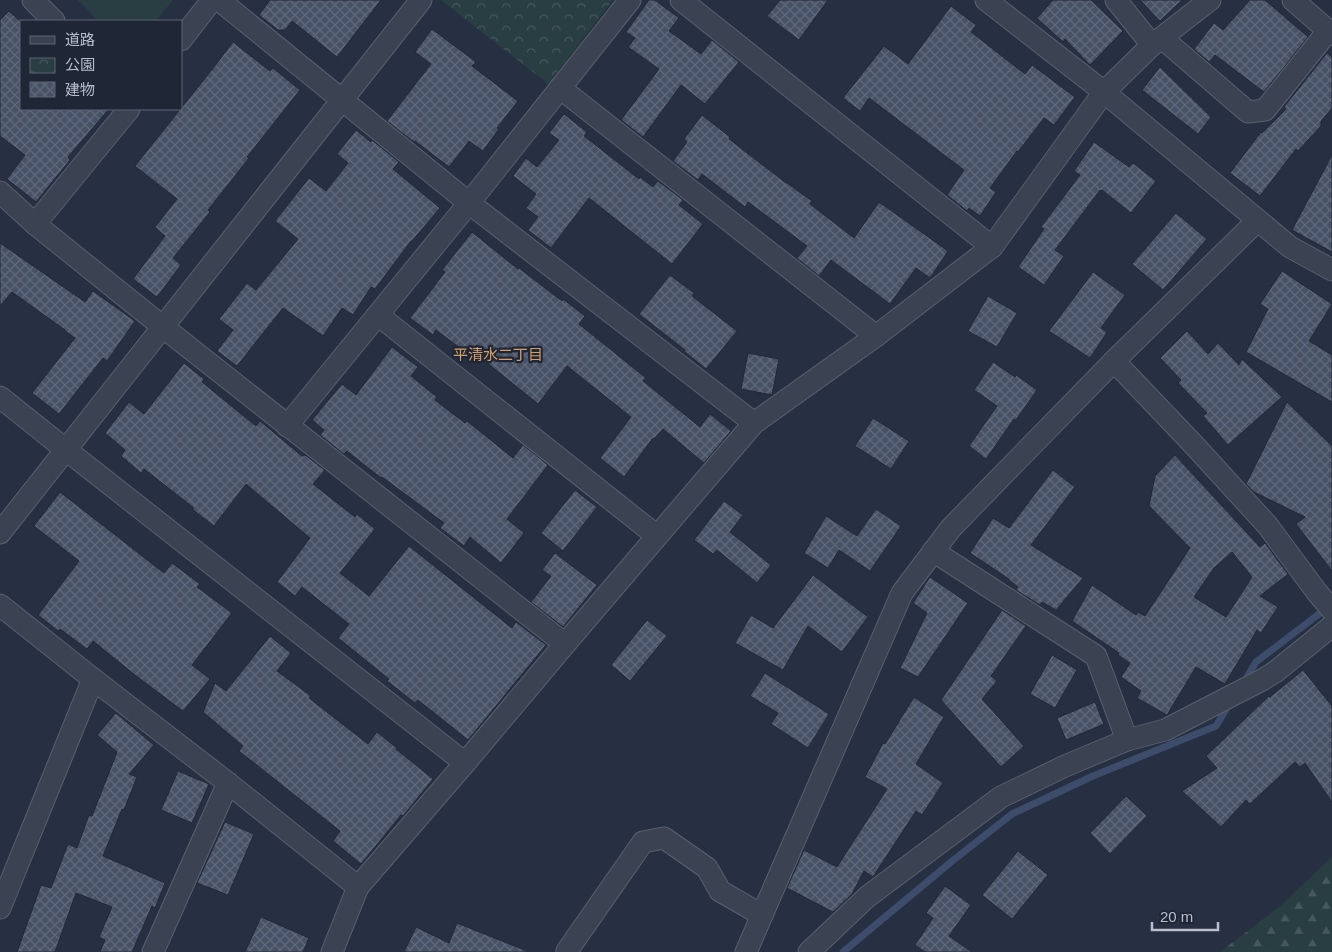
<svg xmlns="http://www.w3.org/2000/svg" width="1332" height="952" viewBox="0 0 1332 952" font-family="Helvetica,'Noto Sans JP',sans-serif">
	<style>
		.grass { fill: #283e43 }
		.forest { fill: url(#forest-firs) }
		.park { fill: url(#park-crowns) }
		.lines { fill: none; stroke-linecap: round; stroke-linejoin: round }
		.stream { stroke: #3c4c6a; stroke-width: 7 }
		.building { fill: url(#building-cross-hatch); stroke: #212939; fill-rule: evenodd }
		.minor-casing { stroke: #59606f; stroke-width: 23 }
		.minor { stroke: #3b4352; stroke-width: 21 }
		.labels { text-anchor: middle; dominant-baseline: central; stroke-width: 4.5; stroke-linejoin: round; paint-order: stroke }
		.neighbourhood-label { font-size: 15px; fill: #d69f68; stroke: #1f2737 }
	</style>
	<defs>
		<pattern id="forest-firs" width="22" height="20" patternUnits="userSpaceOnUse" patternTransform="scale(1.25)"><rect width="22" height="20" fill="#283e43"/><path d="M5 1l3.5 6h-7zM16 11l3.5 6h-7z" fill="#45585d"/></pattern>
		<pattern id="park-crowns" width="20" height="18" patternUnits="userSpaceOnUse" patternTransform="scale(1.25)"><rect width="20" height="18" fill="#283e43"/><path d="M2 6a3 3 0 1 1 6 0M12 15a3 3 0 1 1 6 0" fill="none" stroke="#45585d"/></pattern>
		<pattern id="building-cross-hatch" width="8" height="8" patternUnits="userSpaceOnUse" patternTransform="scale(1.25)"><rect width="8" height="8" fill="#485266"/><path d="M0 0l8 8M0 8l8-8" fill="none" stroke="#60697b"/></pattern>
	</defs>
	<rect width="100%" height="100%" fill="#263042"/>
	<!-- grass -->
	<path class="grass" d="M78,0H173L156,21H98Z"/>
	<!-- forest -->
	<path class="forest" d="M1332,857V952H1220L1278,908Z"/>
	<!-- park -->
	<path class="park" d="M441,0H613L548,84Z"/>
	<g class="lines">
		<!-- stream -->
		<g class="stream">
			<path d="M1244,682L1256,662L1327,608"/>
			<path d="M843,952L951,862L1012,814L1093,776L1216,726L1230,703"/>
		</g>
	</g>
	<!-- building -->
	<g class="building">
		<path d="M270,0H381L337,57L292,21L285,30H278L259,15Z"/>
		<path d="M649,0H655L679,18L669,31L701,54L712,40L739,62L705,104L681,85L643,137L621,120L659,69L628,47L635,38L626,32Z"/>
		<path d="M780,0H828L799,40L767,16Z"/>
		<path d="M1053,0H1091L1123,31L1090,65L1065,39L1063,42L1037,18Z"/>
		<path d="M1140,0H1182L1160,21Z"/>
		<path d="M1250,0H1265L1308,37L1264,92L1215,55L1209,62L1194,49L1214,23L1223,30Z"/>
		<path d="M951,6L976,25L971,32L1025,74L1032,65L1075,97L1054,125L1044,118L1018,152L1017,151L990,188L996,192L980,216L969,208L967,211L947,195L964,170L869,98L860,111L843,98L884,46L908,64Z"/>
		<path d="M9,11L21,22V109H109L68,157L70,160L36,202L7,179L25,155L0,136V20Z"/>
		<path d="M432,29L476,62L472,66L518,101L497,128L499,129L483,151L469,141L449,167L415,141L414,142L387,121L431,64L415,52Z"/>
		<path d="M233,42L270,71L273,68L300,90L247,157L249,158L208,210L210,212L173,258L181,265L157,297L133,279L165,236L155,227L177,199L135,166L214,67Z"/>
		<path d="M1327,53L1332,57V108L1321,121V126L1298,151L1296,149L1260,196L1230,173L1261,132L1262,133L1286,109L1284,107Z"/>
		<path d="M1160,67L1211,117L1198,134L1142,90Z"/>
		<path d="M564,114L587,132L584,136L639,179L640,177L653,187L658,181L683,200L679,205L703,224L672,264L589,198L551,248L528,230L538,217L526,208L536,194L513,176L526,158L537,167L559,140L549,133Z"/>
		<path d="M702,115L730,137L729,139L786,183H787L812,201L810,204L854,238L879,202L948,251L930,278L916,268L890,304L831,260L819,276L797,258L807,246L748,202L745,207L702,174L698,180L673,161L687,142L684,139Z"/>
		<path d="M356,130L371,142L372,140L399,162L393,169L440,208L412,241H411L375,289L371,287L353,315L342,308L323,336L283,308L237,366L217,351L233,330L219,319L247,283L256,290L298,239L275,221L309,178L326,191L348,163L337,154Z"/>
		<path d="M1094,142L1129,167L1133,163L1156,181L1131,213L1102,190L1101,191L1100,190L1055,250L1064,256L1044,285L1018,267L1044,229L1041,227L1080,175L1074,171Z"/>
		<path d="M1332,155V252L1292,230Z"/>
		<path d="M1176,213L1207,239L1163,290L1132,264Z"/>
		<path d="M472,232L518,269L519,268L562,301L563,299L585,316L579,324L646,378L643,381L700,427L710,414L731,431L704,463L663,429L654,439L653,438L624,477L600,458L631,417L567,366L538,404L475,353L472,357L436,330L433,335L410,318L445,272L442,270Z"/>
		<path d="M0,243L85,302L93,291L135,321L107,361L103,358L59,414L32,393L75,338L65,331V330L12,292L0,306Z"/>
		<path d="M1282,271L1332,304L1309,341L1332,355V402L1246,352L1268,309L1260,304Z"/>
		<path d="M1093,272L1125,295L1101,328L1107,332L1090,358L1049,331Z"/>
		<path d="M670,275L694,293L692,296L737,331L706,369L684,351L685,350L639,314Z"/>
		<path d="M988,296L1017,313L997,347L968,331Z"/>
		<path d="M1187,331L1208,354L1218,343L1239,365L1242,359L1282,397L1228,445L1203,416L1207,413L1178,383L1181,380L1160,358Z"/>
		<path d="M392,347L418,367L411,376L437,397L435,400L465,423L467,421L513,458L523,445L548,465L507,519L524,533L501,563L470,537L464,546L440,528L444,523L382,477L381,478L347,451L344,454L320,435L324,430L312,420L342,384L356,395Z"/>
		<path d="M748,353L779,359L772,395L741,389Z"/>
		<path d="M993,362L1015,377L1016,375L1037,390L1016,420L1014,419L986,459L969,446L997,406L974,390Z"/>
		<path d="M184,363L204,379L202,382L256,426L260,421L302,456H303L305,455L325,470L313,484L355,517L357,514L375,529L340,573L369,596L409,546L512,628L516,622L546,645L468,740L418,700L415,703L387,681L389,679L338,638L349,624L302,587L295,596L277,582L310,538L246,484L214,526L192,509L194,508L144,469L141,473L121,456L125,450L105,433L129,402L144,414Z"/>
		<path d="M1287,402L1332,446V571L1296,524L1305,517L1254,492L1246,484Z"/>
		<path d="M873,418L909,441L891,469L855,446Z"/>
		<path d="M1175,455L1260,547L1265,543L1288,574L1260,596L1278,607L1261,633L1257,630L1225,684L1196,667L1167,715L1137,698L1141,691L1121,677L1130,663L1118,655L1119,653L1072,621L1092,585L1136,615L1138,612L1145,616L1190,548L1149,506L1155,476ZM1232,552L1252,577L1226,617L1194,597L1214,568Z"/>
		<path d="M1053,470L1075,487L1031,545L1083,578L1056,610L1042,602L1040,605L1016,590L1018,587L1009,580V579L970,553L993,518L1009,528Z"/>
		<path d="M575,490L597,507L563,551L541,533Z"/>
		<path d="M60,492L164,573L172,563L200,584L197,587L232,613L192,665L210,679L183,711L135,675L93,641L87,649L60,629L58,631L38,615L79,561L34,526Z"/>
		<path d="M724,501L743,515L730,532L771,565L757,583L717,550L713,554L694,540Z"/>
		<path d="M876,509L901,526L870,571L839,550L828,568L804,553L826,516L857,536Z"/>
		<path d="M555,553L597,585L563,627L531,602L551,576L542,570Z"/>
		<path d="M813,575L868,617L842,652L808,626L783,670L735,643L751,615L773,628Z"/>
		<path d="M930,577L968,603L918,677L900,668L927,613L913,603Z"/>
		<path d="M1002,610L1026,626L991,676L997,681L982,699L1024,746L1001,767L941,700Z"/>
		<path d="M647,620L667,636L630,681L611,665Z"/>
		<path d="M270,636L291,653L277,671L311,696L309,698L368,744L377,732L397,748L396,749L433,779L412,805L403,816L401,815L361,864L333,841L340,831L239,751L243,746L203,712L215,683L226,691Z"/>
		<path d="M1052,655L1077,670L1055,708L1030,694Z"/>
		<path d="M1303,670L1332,706V802L1305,763L1300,767L1295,762L1250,804L1246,800L1221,827L1182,791L1217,768L1206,756L1269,696L1270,697Z"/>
		<path d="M765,673L829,714L808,748L771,724L778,713L750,696Z"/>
		<path d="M914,697L944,717L916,764L943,783L922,815L916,811L873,877L864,871L852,894L833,912L787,888L804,850L837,867L887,789L865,777L883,743L885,744Z"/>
		<path d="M1095,702L1104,724L1066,740L1057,718Z"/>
		<path d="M116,713L154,745L129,774L137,777L124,810L122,809L103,856L165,883L155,908L152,906L132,952H100L105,940L99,937L112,907L76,893L55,952H17L41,885L51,888L68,844L77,848L89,815L92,816L117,752L97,735Z"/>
		<path d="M178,771L209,784L192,823L161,810Z"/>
		<path d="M1126,796L1147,816L1110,854L1090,833Z"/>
		<path d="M225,822L254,834L228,895L197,883Z"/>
		<path d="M1018,851L1048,875L1012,919L982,895Z"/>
		<path d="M945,886L971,905L949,936L972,952H925L915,945L933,918L926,913Z"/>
		<path d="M261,917L309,938L303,952H245Z"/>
		<path d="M457,923L527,951V952H404L416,927L449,943Z"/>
	</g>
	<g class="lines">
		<!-- minor casing -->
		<g class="minor-casing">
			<g id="minor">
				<path d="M33,0L54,21"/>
				<path d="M219,0L469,203L754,423"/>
				<path d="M681,0L992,247"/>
				<path d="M986,0L1104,92L1290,247L1332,270"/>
				<path d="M1116,0L1152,45"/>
				<path d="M1293,0L1332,34"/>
				<path d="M1162,38L1248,112L1265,110L1328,31"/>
				<path d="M181,40L212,0"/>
				<path d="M560,88L876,336"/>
				<path d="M0,192L35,224L163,327L565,644"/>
				<path d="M35,224L129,109"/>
				<path d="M378,315L657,536"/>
				<path d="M1114,361L1194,445L1268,526L1316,591L1332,610"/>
				<path d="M0,397L65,449L465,763"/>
				<path d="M287,426L469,203L630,0"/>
				<path d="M0,533L421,0"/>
				<path d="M933,551L1096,656L1127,740"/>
				<path d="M0,605L93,679L228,783L358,887"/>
				<path d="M0,908L93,679"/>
				<path d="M567,951L643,842L664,838L707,868L720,891L762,915"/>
				<path d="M153,952L228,783"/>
				<path d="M332,952L358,887L465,763L565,644L754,423L876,336L992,247L1104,92L1152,45L1210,0"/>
				<path d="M746,952L902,593L951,528L1114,361L1257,221"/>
				<path d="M809,952L867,897L1001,797L1065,766L1127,740L1165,730L1262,680L1275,672L1332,626"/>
			</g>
		</g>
		<!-- minor -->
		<use href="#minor" class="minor"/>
	</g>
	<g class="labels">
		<!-- neighbourhood labels -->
		<g class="neighbourhood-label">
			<text x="498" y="354">平清水二丁目</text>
		</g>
	</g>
	<!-- legend -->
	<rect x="20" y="20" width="162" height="90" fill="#1f2737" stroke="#5c6373"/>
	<rect x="30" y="36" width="25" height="8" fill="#3b4352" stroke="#5c6373"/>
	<text x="65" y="45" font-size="15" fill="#b8becc">道路</text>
	<rect x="30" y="58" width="25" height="15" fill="url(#park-crowns)" stroke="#5c6373"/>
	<text x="65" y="70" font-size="15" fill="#b8becc">公園</text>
	<rect x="30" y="82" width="25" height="15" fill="url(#building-cross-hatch)" stroke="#5c6373"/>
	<text x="65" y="95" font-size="15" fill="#b8becc">建物</text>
	<!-- scale -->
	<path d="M1152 922v8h66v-8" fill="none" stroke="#b8becc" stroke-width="2.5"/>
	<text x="1160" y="922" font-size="15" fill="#b8becc" stroke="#1f2737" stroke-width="4" paint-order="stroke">20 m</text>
</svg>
